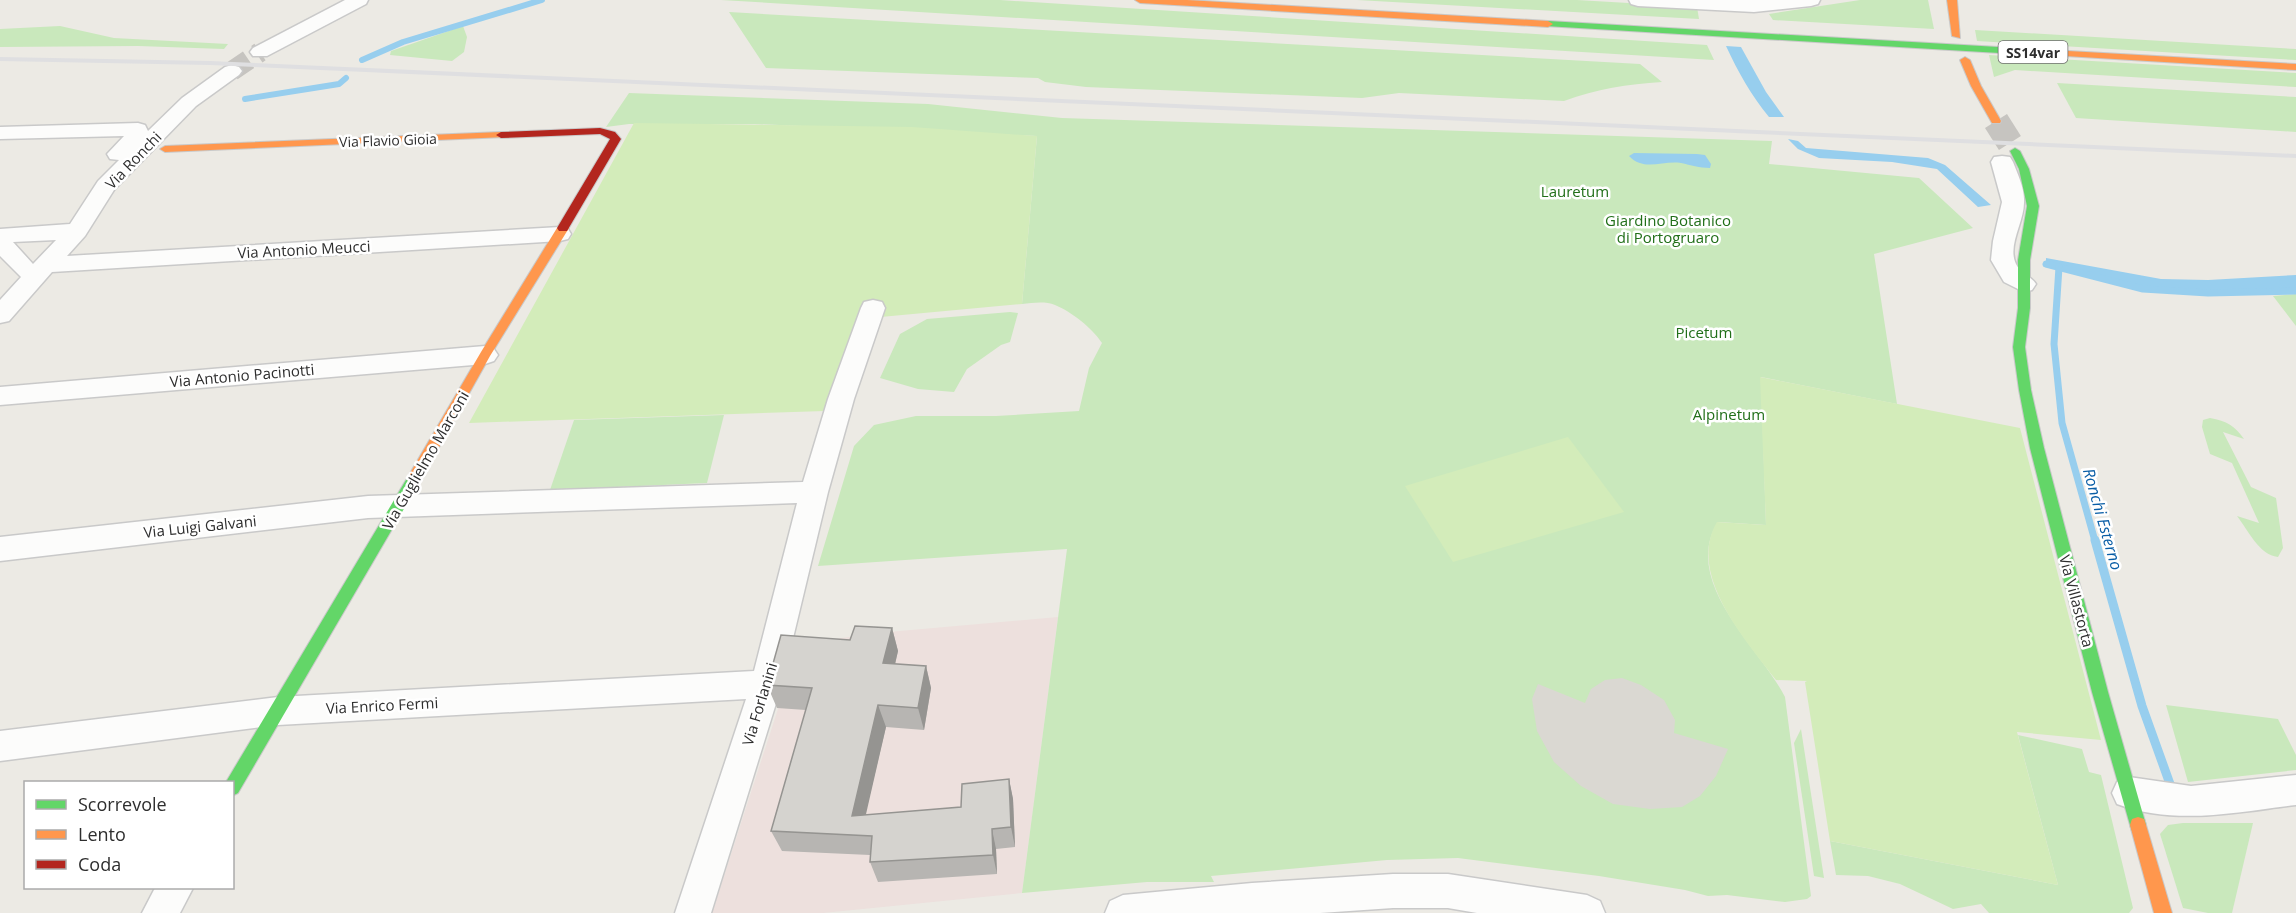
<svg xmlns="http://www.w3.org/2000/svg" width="2296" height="913" viewBox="0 0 2296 913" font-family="'Open Sans',sans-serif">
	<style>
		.medical { fill: #ede0dd }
		.green { fill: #c9e8bc }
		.pitch { fill: #d3ecba }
		.plaza { fill: #dad8d2 }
		.water { fill: #97ceee }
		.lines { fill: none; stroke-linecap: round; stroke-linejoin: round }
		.stream-far2 { stroke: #97ceee; stroke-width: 6 }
		.stream-far1 { stroke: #97ceee; stroke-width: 7 }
		.stream { stroke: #97ceee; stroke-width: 9 }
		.street-tunnel { stroke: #c6c4c0; stroke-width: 20; stroke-dasharray: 20 10; stroke-linecap: butt }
		.secondary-tunnel { stroke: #c6c4c0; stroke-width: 26; stroke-dasharray: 26 13; stroke-linecap: butt }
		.street-casing { stroke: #c9c9c9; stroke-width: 3 }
		.fast-casing { stroke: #c9c9c9; stroke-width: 2 }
		.slow-casing { stroke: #c9c9c9; stroke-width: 2 }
		.jam-casing { stroke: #c9c9c9; stroke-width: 2 }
		.street { fill: #fcfcfb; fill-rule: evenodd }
		.fast { fill: #63d668; fill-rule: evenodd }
		.slow { fill: #ff974d; fill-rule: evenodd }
		.jam { fill: #b3261e; fill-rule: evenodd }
		.rail { stroke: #dfdfe1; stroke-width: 4 }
		.wall { fill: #b7b5b2 }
		.shaded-wall { fill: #959491 }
		.building { fill: #d5d3cf; stroke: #959491; stroke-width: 1.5 }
		.labels { text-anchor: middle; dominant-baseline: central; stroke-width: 5; stroke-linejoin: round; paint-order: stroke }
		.shield { fill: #fff; stroke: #6d6d6d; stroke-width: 1.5 }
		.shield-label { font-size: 14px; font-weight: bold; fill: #2e2e2e }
		.far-street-label { font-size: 14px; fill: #2e2e2e; stroke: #fff }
		.street-label { font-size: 15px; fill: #2e2e2e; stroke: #fff }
		.park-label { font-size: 15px; fill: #216f19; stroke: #fff }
		.water-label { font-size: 16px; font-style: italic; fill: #0a5ea6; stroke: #fff }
	</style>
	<rect width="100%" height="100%" fill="#eceae4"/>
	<!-- medical -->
	<path class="medical" d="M1058,617L1022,893L823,913H712L799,644L877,633Z"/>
	<!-- green -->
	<g class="green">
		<path d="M721,0H1000L1707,45L1714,60Z"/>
		<path d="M1357,0H1577L1697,7L1699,19Z"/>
		<path d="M1860,0H1928L1934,29L1773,20L1769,14Z"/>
		<path d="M729,12L1640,64L1662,82C1627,84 1597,89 1564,101L1399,93L1362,98L1086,87L1045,82L1038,78L766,68Z"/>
		<path d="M60,26L114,38L228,44L224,49L138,46L0,47V29Z"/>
		<path d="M463,26L467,37L464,52L452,61L390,55L391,51Z"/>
		<path d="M1975,30L2296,49V60L1977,41Z"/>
		<path d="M1989,55L2296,73V87L2015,70L1994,77Z"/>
		<path d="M2057,83L2296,97V132L2076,118Z"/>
		<path d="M629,93L928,104L1062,118L1772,141L1769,164L1919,178L1973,228L1874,254L1897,404L1761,377L1766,525L1718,522C1680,582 1761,649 1785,697L1811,896L1807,899L1785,902L1727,895L1708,896L1685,890L1599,876L1458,858L1387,860L1211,876L1214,882H1147L1022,893L1067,549L818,566L854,446L874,425L916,416H996L1079,411L1089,368L1102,343C1092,328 1072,312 1055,305C1045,301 1033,303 1022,304L1037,136L754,124H629L606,127Z"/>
		<path d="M2296,294V326L2273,296Z"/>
		<path d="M1010,312L1018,313L1010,342L1001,345L967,369L954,392L918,389L880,378L900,334L927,319Z"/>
		<path d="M724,415L707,483L550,490L574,420Z"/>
		<path d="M2210,418C2227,421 2235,426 2244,439L2223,432L2251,487L2276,498L2283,548L2278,557C2259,555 2248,530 2237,516L2259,523L2232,463L2210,454L2202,427L2203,420Z"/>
		<path d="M2166,705L2278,719L2296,755V770L2188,782Z"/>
		<path d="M1801,729L1824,878L1814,876L1794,743Z"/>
		<path d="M2018,735L2082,749L2089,772L2101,775L2133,908L2129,913H1989L1981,904L1953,909L1900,884L1868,876L1836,875L1830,841L2058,885Z"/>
		<path d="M2183,823H2253L2232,913H2208L2183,908L2160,834L2168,825Z"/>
	</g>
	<!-- pitch -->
	<g class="pitch">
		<path d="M634,123L912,127L1037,136L1022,304L859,319L825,411L469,423Z"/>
		<path d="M1760,377L2020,428L2101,740L2017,732L2058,885L1830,841L1805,682L1807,681L1776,680C1746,641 1686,574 1717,522L1766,525Z"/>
		<path d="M1568,437L1624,512L1453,562L1405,486Z"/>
	</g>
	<!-- plaza -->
	<path class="plaza" d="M1622,678L1641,685L1664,700L1675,720L1674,733L1728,749L1716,776L1700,796L1682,807L1650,809L1613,804L1581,786L1554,762L1537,731L1532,699L1538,684L1585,703L1591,689L1605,680Z"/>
	<!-- water -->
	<g class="water">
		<path d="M1726,46L1741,47L1766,92L1784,117H1769C1751,95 1738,72 1726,46Z"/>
		<path d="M1788,139L1798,141L1806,148L1928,158L1945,165L1991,205L1978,207L1937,169L1892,162L1819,158L1798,149Z"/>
		<path d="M1634,153L1697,154L1705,155L1711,164L1710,168C1699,168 1691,165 1681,163C1663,160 1644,172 1629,156Z"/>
		<path d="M2046,258L2161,279L2208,280L2296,275V291L2208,293L2143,289L2046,264Z"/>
	</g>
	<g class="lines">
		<!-- stream-far2 -->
		<g class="stream-far2">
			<path d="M362,60L403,42L542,0"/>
			<path d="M245,99L339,84L346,78"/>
		</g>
		<!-- stream-far1 -->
		<g class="stream-far1">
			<path d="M2046,264L2143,289L2208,293L2296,291"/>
			<path d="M2059,267L2054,344L2062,423L2095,541"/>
		</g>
		<!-- stream -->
		<path class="stream" d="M2095,540L2142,706L2170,784"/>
		<!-- street-tunnel -->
		<path class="street-tunnel" d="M232,71L260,52"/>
		<!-- secondary-tunnel -->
		<path class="secondary-tunnel" d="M1996,121L2015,151"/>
		<!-- street casing -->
		<g class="street-casing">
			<g id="street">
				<path d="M345,0H368L366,4L267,56H253L250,52L253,48Z"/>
				<path d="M1629,0H1820L1818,4L1811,6L1754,12L1638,6L1631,4Z"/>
				<path d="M232,65L239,67L242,71L239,75L196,106L114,190L85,236L67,256L560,227L568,229L571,234L568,239L560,241L52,272L9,321L0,323V300L21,277L0,256V229L70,224L98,181L119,160L110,159L107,154L124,136L0,139V127L138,123L145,125L148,131L182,98L225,67ZM56,240L33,264L13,242Z"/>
				<path d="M2002,156L2010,157L2013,162C2018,175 2025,189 2024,203C2024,222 2007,246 2016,264C2020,273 2031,276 2036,284L2032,290L2024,292L2004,282L1991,260L1993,241L2002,202L1991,162L1994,157Z"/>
				<path d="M873,300L882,302L885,308L854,399L828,492L782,684L711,913H675L746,699L278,725L0,761V731L278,697L754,671L797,503L368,518L0,561V537L368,496L803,482L828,399L861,308L864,302Z"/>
				<path d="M485,346L494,349L498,355L494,361L485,364L0,405V387Z"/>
				<path d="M2296,775V805C2237,812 2175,826 2117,804L2112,793L2117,782L2129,777L2191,786Z"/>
				<path d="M1393,874H1448L1587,895L1600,901L1605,913H1477L1448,908H1393L1320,913H1105L1110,901L1123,895L1252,883Z"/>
				<path d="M155,888H193L180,913H142Z"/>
			</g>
		</g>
		<!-- fast casing -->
		<g class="fast-casing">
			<g id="fast">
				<path d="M1548,21L2033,49L2038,52L2033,55L1545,26V22Z"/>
				<path d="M2015,148L2020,151L2029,169L2039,206L2030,260V308L2025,347L2031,390L2044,448L2108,692L2146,825L2144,831L2138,833L2132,831L2130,825L2092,692L2030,448L2019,390L2013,347L2018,308V260L2027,206L2019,169L2010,151Z"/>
				<path d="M414,474L419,475L421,479L419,483L238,793L232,796V782H226L409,475Z"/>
			</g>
		</g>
		<!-- slow casing -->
		<g class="slow-casing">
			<g id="slow">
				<path d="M1135,0H1187L1548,21L1553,24L1548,27L1140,3Z"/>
				<path d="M1947,0H1957L1960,38L1952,36Z"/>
				<path d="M2033,49L2296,64V70L2030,54V50Z"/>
				<path d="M1965,57L1970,60L1981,86L2001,121L2000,123H1992L1971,86L1960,60Z"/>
				<path d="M501,132L506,135L505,137L165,152L160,149L165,146Z"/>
				<path d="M563,224L569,228L490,356L419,483H409L407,479L409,475L481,352L557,228Z"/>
				<path d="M2138,817L2144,819L2146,825L2172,913H2154L2130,825L2132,819Z"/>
			</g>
		</g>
		<!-- jam casing -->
		<g class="jam-casing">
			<path id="jam" d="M600,128L615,132L621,139L567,231H559L557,228L610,139L600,134L501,138L496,135L501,132Z"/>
		</g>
		<!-- street -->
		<use href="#street" class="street"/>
		<!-- fast -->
		<use href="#fast" class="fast"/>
		<!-- slow -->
		<use href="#slow" class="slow"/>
		<!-- jam -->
		<use href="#jam" class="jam"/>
		<!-- rail -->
		<path class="rail" d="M0,59L210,63L2296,156"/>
	</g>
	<!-- wall -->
	<path class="wall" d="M892,628L898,651L895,664L926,666L931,688L924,730L886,727L865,815L961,807L1009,779L1013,799L1015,847L996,849L997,874L878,882L870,862V855L782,851L771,831L806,710L777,708L767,685Z"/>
	<!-- shaded-wall -->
	<g class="shaded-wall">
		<path d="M892,628L898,651L890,686L883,663Z"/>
		<path d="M926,666L931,688L924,730L918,708Z"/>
		<path d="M878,705L886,727L861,836L852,816Z"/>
		<path d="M1009,779L1013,799L1015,847L1011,827Z"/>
		<path d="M992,829L996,849L997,874L993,855Z"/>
	</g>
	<!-- building -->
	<path class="building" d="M855,626L892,628L883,663L926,666L918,708L878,705L852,816L961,807L962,784L1009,779L1011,827L992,829L993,855L870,862L872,836L771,831L812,688L767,685L781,635L850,640Z"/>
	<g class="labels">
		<!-- shield labels -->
		<rect class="shield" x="1998.5" y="41" width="69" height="22" rx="4.5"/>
		<g class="shield-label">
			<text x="2033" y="52">SS14var</text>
		</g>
		<!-- far-street labels -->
		<g class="far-street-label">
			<text transform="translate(388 140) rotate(-2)">Via Flavio Gioia</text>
		</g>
		<!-- street labels -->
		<g class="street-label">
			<text transform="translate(133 160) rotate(-46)">Via Ronchi</text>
			<text transform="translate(304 249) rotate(-3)">Via Antonio Meucci</text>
			<text transform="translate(242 375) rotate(-5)">Via Antonio Pacinotti</text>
			<text transform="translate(425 460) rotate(-60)">Via Guglielmo Marconi</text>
			<text transform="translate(200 526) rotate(-6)">Via Luigi Galvani</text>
			<text transform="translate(2077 601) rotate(75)">Via Villastorta</text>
			<text transform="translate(759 704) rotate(-73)">Via Forlanini</text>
			<text transform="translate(382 705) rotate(-3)">Via Enrico Fermi</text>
		</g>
		<!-- park labels -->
		<g class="park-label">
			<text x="1575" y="191">Lauretum</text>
			<text x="1668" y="220">Giardino Botanico<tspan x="1668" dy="17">di Portogruaro</tspan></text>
			<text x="1704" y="332">Picetum</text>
			<text x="1729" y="414">Alpinetum</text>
		</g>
		<!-- water labels -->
		<g class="water-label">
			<text transform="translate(2103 519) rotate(74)">Ronchi Esterno</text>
		</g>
	</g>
	<!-- legend -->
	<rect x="24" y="781" width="210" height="108" fill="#ffffff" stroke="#ababab" stroke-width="1.5"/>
	<rect x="36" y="800" width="30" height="9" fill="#63d668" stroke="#ababab" stroke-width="1.5"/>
	<text x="78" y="811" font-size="18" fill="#2e2e2e">Scorrevole</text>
	<rect x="36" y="830" width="30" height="9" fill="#ff974d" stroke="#ababab" stroke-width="1.5"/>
	<text x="78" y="841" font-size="18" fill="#2e2e2e">Lento</text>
	<rect x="36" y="860" width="30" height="9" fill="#b3261e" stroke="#ababab" stroke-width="1.5"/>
	<text x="78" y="871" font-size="18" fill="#2e2e2e">Coda</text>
</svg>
